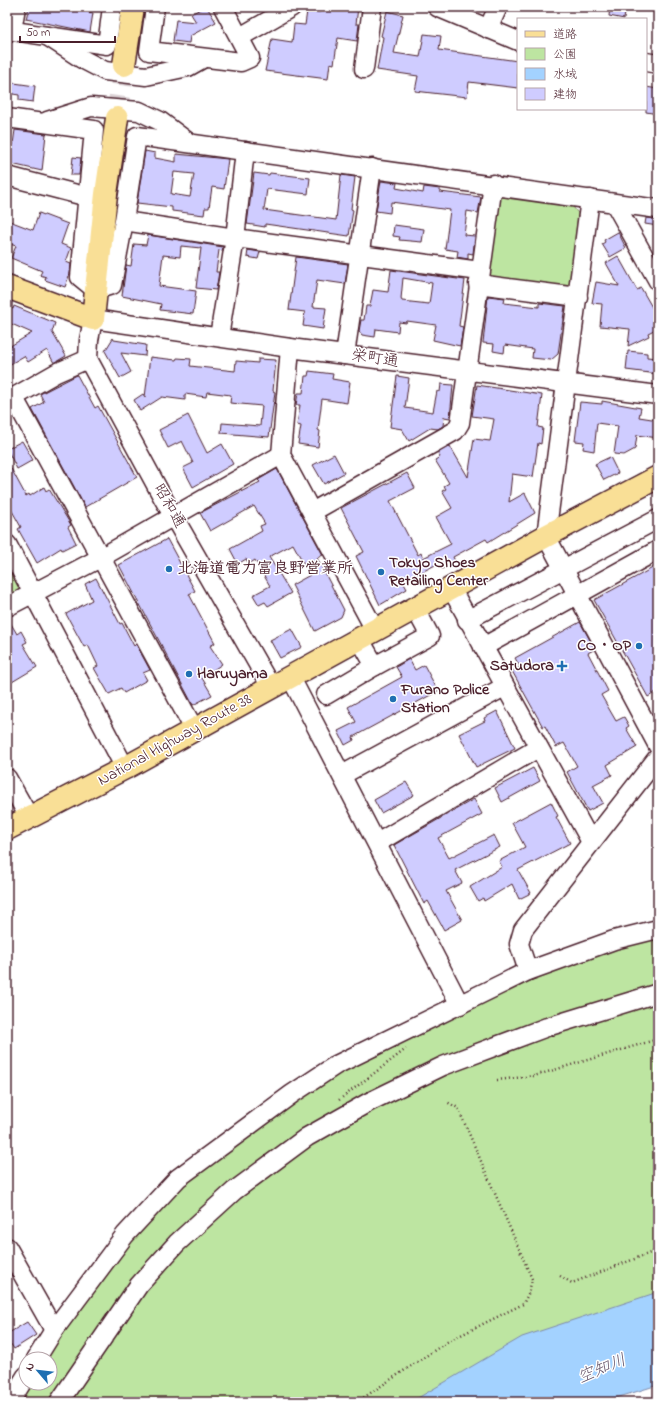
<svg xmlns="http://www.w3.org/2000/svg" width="665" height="1409" viewBox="0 0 665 1409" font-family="'Indie Flower','Klee One',sans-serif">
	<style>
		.green { fill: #bde5a1; stroke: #848266 }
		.water { fill: #a3d2ff; stroke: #7f8aaa }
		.building { fill: #cfccff; stroke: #4a1f2b; fill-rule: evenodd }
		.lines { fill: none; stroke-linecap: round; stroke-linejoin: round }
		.major-tunnel { stroke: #dbd2d5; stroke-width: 22; stroke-dasharray: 22 11; stroke-linecap: butt }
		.minor-casing { stroke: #4a1f2b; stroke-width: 21 }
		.major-casing { stroke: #4a1f2b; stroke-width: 25 }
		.highway-casing { stroke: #4a1f2b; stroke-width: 25 }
		.path { stroke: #4a1f2b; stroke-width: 2.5; stroke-dasharray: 1 3; stroke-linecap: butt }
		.minor { stroke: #fff; stroke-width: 18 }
		.major { stroke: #f9df96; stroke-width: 22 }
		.highway { stroke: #f9df96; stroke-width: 22 }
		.poi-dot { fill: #1f6fb2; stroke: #fff; stroke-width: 1.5 }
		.labels { text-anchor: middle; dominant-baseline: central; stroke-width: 3; stroke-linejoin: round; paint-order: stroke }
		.street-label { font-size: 16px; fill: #4a1f2b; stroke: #fff }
		.poi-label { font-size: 16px; font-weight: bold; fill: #4a1f2b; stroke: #fff; text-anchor: start }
		.water-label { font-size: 17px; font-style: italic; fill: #65556b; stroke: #fff }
	</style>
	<rect width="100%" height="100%" fill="#fff"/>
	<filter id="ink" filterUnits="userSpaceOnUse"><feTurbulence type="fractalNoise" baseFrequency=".025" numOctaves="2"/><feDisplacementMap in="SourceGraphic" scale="8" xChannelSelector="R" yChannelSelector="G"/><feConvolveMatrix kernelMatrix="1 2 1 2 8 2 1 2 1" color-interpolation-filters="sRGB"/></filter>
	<g filter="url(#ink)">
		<!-- green -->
		<g class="green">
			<path d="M499,191L568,201L578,213L570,291L485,279Z"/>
			<path d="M7,565L20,589L7,596Z"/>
			<path d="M658,929V1301L427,1402H10L26,1383H50V1359H36L178,1178L292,1094L460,1005Z"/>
		</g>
		<!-- water -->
		<path class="water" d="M658,1292V1385L603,1402H411L522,1337Z"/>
		<!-- building -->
		<g class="building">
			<path d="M29,7H88V12L93,13L90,32L26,19Z"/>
			<path d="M204,7H207L216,22L190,36L189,43L173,41L176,20L196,22L191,14Z"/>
			<path d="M321,7H358L356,24H359L357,41L338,38L334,64L330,63L328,79L265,71L272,39L292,42L294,24L305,25L307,11L320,12Z"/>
			<path d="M610,7H626L624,19L609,16Z"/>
			<path d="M387,11L403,15L394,53L420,57L424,34L441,36L439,50L518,61V88L469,82L467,97L432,93L415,91L418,76L377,70L383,37L381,36Z"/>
			<path d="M7,82L35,86L33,102L19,100V95L7,93Z"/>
			<path d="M646,87L658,89V114L646,112Z"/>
			<path d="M15,130L46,134L42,171L7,163L8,143L13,144Z"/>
			<path d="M145,151L155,153V158L176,162V154L228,159L224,189L212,187L209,208H205L204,215L172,211V207L137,203ZM174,172L194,174L190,197L171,194Z"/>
			<path d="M73,157L81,158L79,175H71Z"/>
			<path d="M254,173L269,175L270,173L310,178L308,194L267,189L264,210L336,220L341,175L355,177L351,209L353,210L349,236L265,224V227L247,224Z"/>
			<path d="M381,181L397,183L396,188L423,193L424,187L440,189V192L481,197L478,213L467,211L464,235L475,236L473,254L468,253V259L457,257L458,251L445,249L450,210L391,202L390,213L376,211Z"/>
			<path d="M39,213L68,224L61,244L71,248L66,262L71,264L70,273L65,287L45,280L46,277L40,275L42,271L11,258L16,246L7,243V220L33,230Z"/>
			<path d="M646,218L658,219V226L645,224Z"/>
			<path d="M394,225L424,229L422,242L399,240L400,237L393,236Z"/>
			<path d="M618,232L626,248L610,257L602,244L605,242L604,240Z"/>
			<path d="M148,235L223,247L222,251L219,250L216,272H219L216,290L196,288L201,248L181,246L180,257L163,255L159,286L196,291L193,314L160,310L161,304L122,296L126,265L131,266L134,244L146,245Z"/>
			<path d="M248,250L260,252L258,259L247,257Z"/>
			<path d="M618,256L637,290L641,288L653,309L655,308L658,314V328L648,333L649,336L628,346L630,329L600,326L602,304L592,303L596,282L619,286L606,263Z"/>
			<path d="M296,257L348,264L345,284L317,280L313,307L326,308L323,329L303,326L305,312L289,310Z"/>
			<path d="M391,270L465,280L459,326L463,327L460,346L433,340L436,325L407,321L406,323L399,322L398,332L376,329L375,337L362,335L359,331L361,320H364L366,306H370L373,290L388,292ZM403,278L432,283L429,304L402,301L401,299Z"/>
			<path d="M488,296L505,298L504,303L539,307V303L565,306L558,354L551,360L532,358L533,349L505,345L504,353L493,351L494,344L483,343Z"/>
			<path d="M14,306L55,323L52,332L66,356L54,363L47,350L28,362L24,356L7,366V348L32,333L7,322L11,308L13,309Z"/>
			<path d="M113,338L114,340L146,345L145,356L121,353L131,372L120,378L105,351Z"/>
			<path d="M628,351L647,353V357L658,358V374L626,370Z"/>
			<path d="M150,357L176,360L177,358L191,359L190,366L235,371L236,361L258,363V359L276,360L273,391L275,392L269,437L221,433L222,423L260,426L262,406L230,403L231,395L207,392L206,397L185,394V400L162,397L140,411L134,400L143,394L145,397Z"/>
			<path d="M309,371L333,374L332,379L350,382L347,403L322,399L318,430L320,431L318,447L298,444L301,426L297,425L300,405H296L298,393H303L305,376H308Z"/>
			<path d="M77,375L95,408L98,406L137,477L85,507L32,409L44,402L40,394Z"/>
			<path d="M397,376L409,378L405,408L433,412L437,391L440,392L441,384L453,385L450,418L444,417L443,426L438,429L430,428L409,441L402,429L390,427Z"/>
			<path d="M477,385L542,395L538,427L543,428L541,444L538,443L533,477L512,474L509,502L525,493L535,513L488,542L486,539L453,557L455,561L442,569L439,563L403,582L407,589L380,605L356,556L364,552L341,508L407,473L415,488L390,501L418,555L421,553L423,558L451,544L436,517L452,508L442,491L446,489L444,486L449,483L435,460L440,457L438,453L450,446L468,477L474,439L490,441L494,419L472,416Z"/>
			<path d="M602,401L641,408L639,417L658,420V438L637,435L635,449L624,455L614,454L618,426L597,423L594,451L583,449L584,442L575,441L580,402L602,404Z"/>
			<path d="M188,415L207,453L222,444L233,464L193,487L183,468L193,463L182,441L168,448L159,430Z"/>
			<path d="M22,441L33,460L17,469L7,449Z"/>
			<path d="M334,454L344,473L324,484L313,465Z"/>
			<path d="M610,457L618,473L604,480L595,464Z"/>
			<path d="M7,461L26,496L29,494L30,496L44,487L46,491L49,489L71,525L68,527L76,543L62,550L61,548L37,563L18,529L21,527L7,502Z"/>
			<path d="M277,469L323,555L317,558L344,610L341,617L315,631L292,585L310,575L293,544L269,557L291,593L268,606L265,602L259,605L253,595L270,586L255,560L249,564L246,559L238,564L230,549L262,531L260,526L265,524L254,506L210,531L200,513L260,482L258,480Z"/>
			<path d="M167,539L195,591L189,594L215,643L210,646L222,664L202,678L212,695L193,705L119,565Z"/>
			<path d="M658,565V691L648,697L594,600Z"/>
			<path d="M96,578L120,624L122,623L134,646L136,644L150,670L143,673L147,680L124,693L121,688L109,694L94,668L98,666L88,645L84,647L66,614L92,600L85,584Z"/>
			<path d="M7,617L17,634L21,631L27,642L23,644L37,667L7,685Z"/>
			<path d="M580,622L595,649L588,653L608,691L601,695L616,721L624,717L629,726L626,728L637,747L607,765L612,775L593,785L603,803L588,811L567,772L577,766L564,743L556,747L545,726L543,727L512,671L520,667L515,658Z"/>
			<path d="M292,629L302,647L280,658L270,640Z"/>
			<path d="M409,659L415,670L424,665L438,691L353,737L354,740L345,745L338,731L356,722L348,707L402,677L396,667Z"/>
			<path d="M497,711L515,748L476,767L459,734L485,721L484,718Z"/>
			<path d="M533,768L540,781L502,802L495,788Z"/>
			<path d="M406,782L414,795L381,813L374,800Z"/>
			<path d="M474,799L482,814L438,838L449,858L494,835L500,847L455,870L462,883L446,891L462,920L444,930L428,901L424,904L394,845Z"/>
			<path d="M551,802L558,816L556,817L570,843L518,870L531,893L519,899L512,884L484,901L483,898L478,901L470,887L502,867L499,861L525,847L512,823Z"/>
			<path d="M27,1322L36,1335L14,1349L7,1338V1334Z"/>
		</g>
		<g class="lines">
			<!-- major-tunnel -->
			<path class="major-tunnel" d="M117,118L124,65"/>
			<!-- minor casing -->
			<g class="minor-casing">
				<g id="minor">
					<path d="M155,7L149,51L241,62L250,58L223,7"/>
					<path d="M437,7L518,41"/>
					<path d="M488,29L498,7"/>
					<path d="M7,30L107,45L112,7"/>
					<path d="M12,31L16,7"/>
					<path d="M47,36L82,59L105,71L146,76L188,67L204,58"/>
					<path d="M240,37L292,7"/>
					<path d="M646,62L658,64"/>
					<path d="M364,69L372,7"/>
					<path d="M7,118L94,130L80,277L96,290L112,285L124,221L137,136L658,209"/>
					<path d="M47,121L91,107L139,111L160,121L188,142"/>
					<path d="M7,176L88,197"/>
					<path d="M590,199L546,536L658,746"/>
					<path d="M615,204L658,281"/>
					<path d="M124,221L235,238L480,271"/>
					<path d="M478,284L578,297"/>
					<path d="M219,337L235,238L245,151"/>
					<path d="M290,348L281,455L375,630"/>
					<path d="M345,355L372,168"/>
					<path d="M14,398L194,729"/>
					<path d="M7,401L56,373L88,359"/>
					<path d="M312,512L455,431L460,423L493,184"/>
					<path d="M7,544L125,768"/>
					<path d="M451,588L591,842"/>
					<path d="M7,607L102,557L281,455"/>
					<path d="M467,620L658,519"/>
					<path d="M359,638L375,666L430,636L415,608"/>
					<path d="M483,647L658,550"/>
					<path d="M290,676L460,1005"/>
					<path d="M271,687L163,498L88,359L89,340L93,319L290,348L658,395"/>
					<path d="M326,695L375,666"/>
					<path d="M342,775L504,687"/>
					<path d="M7,778L29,817"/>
					<path d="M377,843L538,748"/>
					<path d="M528,971L519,944L523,930L658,757"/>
					<path d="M7,1247L54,1330"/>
					<path d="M36,1359L54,1330L125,1235L178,1178L292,1094L336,1065L528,971L614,940L658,929"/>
					<path d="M10,1402L26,1376"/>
					<path d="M59,1402L139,1285L177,1243L234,1191L307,1137L369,1102L443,1066L547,1027L658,993"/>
				</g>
			</g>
			<!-- major casing -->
			<g class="major-casing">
				<g id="major">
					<path d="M124,65L133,7"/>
					<path d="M7,287L93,319L106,194L117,118"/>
				</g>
			</g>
			<!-- highway casing -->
			<g class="highway-casing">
				<path id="highway" d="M7,829L125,768L546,536L658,477"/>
			</g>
			<!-- path -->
			<g class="path">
				<path d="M497,1080L534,1076L658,1039"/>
				<path d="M339,1100L406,1049"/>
				<path d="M560,1276L572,1283L658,1250"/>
				<path d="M357,1402L447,1342L523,1304L529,1292L532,1279L458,1108L447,1102"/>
			</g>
			<!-- minor -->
			<use href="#minor" class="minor"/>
			<!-- major -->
			<use href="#major" class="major"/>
			<!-- highway -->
			<use href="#highway" class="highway"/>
		</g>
	</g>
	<!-- markers -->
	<g class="poi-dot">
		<circle cx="169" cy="569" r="4"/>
		<circle cx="381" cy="572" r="4"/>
		<circle cx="639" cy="646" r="4"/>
		<path d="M560 660h4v4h4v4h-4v4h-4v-4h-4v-4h4z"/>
		<circle cx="189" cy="674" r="4"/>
		<circle cx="393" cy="699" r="4"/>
	</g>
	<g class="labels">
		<!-- street labels -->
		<g class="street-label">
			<text transform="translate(375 359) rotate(8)">栄町通</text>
			<text transform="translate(169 506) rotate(60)">昭和通</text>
			<text transform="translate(175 740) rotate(-29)">National Highway Route 38</text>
		</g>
		<!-- poi labels -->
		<g class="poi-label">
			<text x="389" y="563">Tokyo Shoes<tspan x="389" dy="18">Retailing Center</tspan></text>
			<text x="177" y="569">北海道電力富良野営業所</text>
			<text x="631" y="646" text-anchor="end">CO・OP</text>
			<text x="554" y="666" text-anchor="end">Satudora</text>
			<text x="197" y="674">Haruyama</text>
			<text x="401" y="690">Furano Police<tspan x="401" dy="18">Station</tspan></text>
		</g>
		<!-- water labels -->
		<g class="water-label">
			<text transform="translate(602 1369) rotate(-22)">空知川</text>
		</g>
	</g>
	<!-- margin -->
	<rect width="665" height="1409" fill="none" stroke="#fff" stroke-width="24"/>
	<rect x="12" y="12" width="641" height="1385" fill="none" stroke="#4a1f2b" stroke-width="1.5" filter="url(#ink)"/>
	<!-- legend -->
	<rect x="517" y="18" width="130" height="92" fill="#ffffff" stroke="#b7a5aa"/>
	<rect x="525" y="31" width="20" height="6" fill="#f9df96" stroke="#b7a5aa"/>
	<text x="553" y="38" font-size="12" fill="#4a1f2b">道路</text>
	<rect x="525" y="48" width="20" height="12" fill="#bde5a1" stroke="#b7a5aa"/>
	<text x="553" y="58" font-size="12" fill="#4a1f2b">公園</text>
	<rect x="525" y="68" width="20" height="12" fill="#a3d2ff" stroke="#b7a5aa"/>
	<text x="553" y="78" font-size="12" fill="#4a1f2b">水域</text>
	<rect x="525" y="88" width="20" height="12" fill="#cfccff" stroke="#b7a5aa"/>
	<text x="553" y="98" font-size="12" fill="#4a1f2b">建物</text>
	<!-- north arrow -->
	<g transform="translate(38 1371) rotate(298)"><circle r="19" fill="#ffffff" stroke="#b7a5aa"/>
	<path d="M0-3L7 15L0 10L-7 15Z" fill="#1f6fb2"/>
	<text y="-6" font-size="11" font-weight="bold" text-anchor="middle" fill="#4a1f2b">N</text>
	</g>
	<!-- scale -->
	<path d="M20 36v6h95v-6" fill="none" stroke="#4a1f2b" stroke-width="2"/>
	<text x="26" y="36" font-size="12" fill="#4a1f2b" stroke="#ffffff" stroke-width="3" paint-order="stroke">50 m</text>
</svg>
